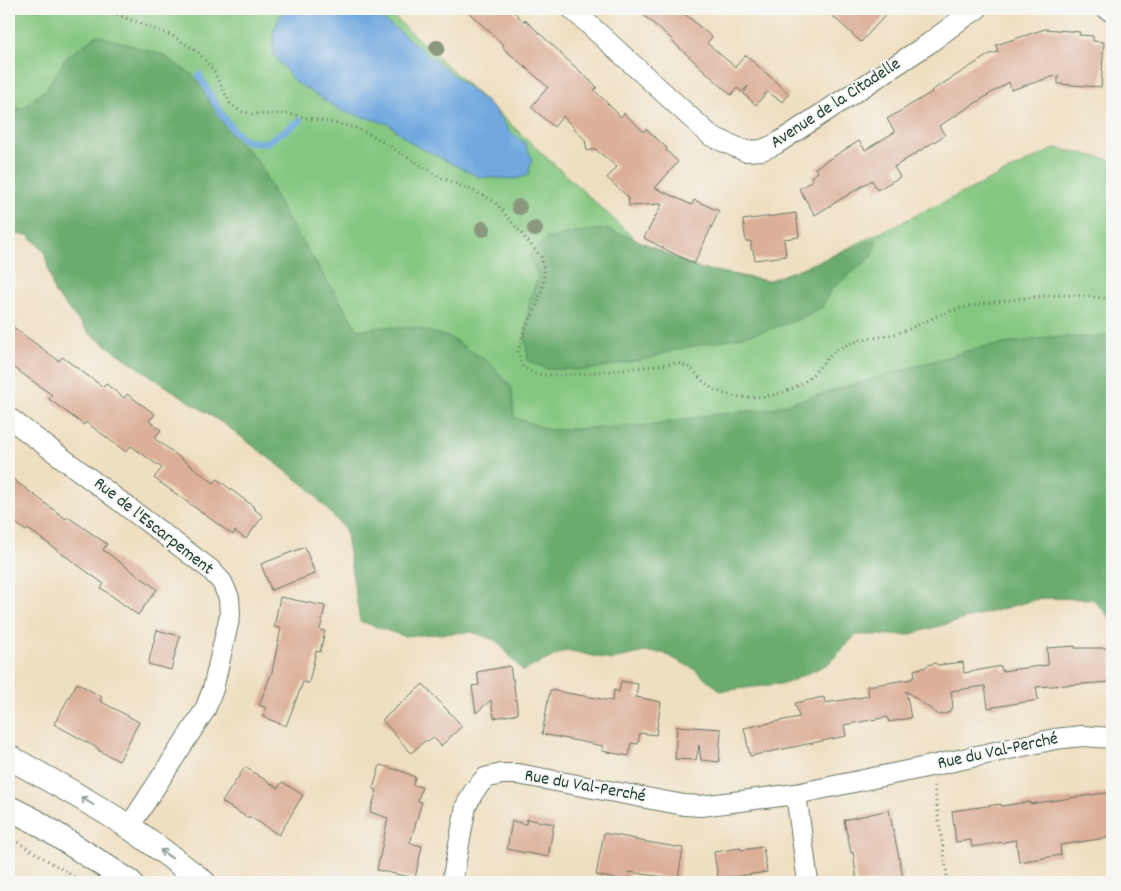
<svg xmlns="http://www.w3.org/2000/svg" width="1121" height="891" viewBox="0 0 1121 891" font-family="Dekko,sans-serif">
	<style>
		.green { fill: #84c780; stroke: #52825a }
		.forest { fill: #6bac6e; stroke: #457451 }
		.water { fill: #6fa8df; stroke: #47728a }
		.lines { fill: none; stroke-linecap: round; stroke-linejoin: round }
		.stream { stroke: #6fa8df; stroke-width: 7 }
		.building { fill: #dcaf98 }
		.minor-casing { stroke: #687665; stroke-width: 22 }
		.tertiary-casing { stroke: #687665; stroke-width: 26 }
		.path { stroke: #687665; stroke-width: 3; stroke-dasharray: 1 4; stroke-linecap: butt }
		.minor { stroke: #fff; stroke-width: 20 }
		.tertiary { stroke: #fff; stroke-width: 24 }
		.tree { fill: #8a997e }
		.oneway { stroke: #8f9e9a }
		.labels { text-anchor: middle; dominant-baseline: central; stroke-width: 4; stroke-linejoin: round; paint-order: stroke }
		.street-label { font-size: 18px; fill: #1f3d34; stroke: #f6f6f2 }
	</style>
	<rect width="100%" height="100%" fill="#f6f6f2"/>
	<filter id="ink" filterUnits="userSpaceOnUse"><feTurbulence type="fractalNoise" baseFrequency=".02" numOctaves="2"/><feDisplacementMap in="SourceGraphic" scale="10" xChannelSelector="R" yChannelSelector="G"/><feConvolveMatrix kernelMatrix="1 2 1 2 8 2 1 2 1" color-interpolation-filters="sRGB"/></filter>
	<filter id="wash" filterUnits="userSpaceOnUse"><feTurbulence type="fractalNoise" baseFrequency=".0096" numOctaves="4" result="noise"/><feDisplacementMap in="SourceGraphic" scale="20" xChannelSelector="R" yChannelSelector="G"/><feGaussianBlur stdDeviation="1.12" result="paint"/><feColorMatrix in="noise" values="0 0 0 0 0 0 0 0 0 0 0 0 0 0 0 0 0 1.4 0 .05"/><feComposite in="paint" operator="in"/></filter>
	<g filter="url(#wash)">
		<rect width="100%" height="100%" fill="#efdfc1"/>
		<!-- green -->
		<path class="green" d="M9,9H383L392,15L635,239L697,268L767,281L817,263L1056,148L1112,160V594L1041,598L363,544L317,485L33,224L9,220Z"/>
		<!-- forest -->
		<g class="forest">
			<path d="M97,35L163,55L195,77L225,127L259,163L283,211L358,330L382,327L417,328L451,338L490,363L512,388L514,417L549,430L655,425L708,415L770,409L978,348L1049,337H1092L1112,335V620L1093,599L1041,598L907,635H856L828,664L787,683L721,691L694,669L663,653L644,652L611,660L567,650L523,671L497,641L472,632L403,636L360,621L345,529L308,488L264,454L224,424L161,383L89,333L54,292L44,251L28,235L9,234V107L22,109L46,89L66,58Z"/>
			<path d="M606,229L635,239L697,268L768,281L876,239L873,256L831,289L822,307L797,320L767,330L736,338L674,350L651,358L586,370L547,369L528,361L525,335L530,299L538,276L529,255L546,239L576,232Z"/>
		</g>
		<!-- water -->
		<path class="water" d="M286,9H366L398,30L492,107L502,120L509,131L525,143L532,159L528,175L516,179L479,177L411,143L389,124L342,111L294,81L274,55L273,34L280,16Z"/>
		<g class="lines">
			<!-- stream -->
			<path class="stream" d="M199,75L223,117L235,132L245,140L257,143L267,142L300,121"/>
		</g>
		<g id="blocks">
			<!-- building -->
			<g class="building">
				<path d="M465,9H511L524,22L525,20L561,53H560L597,87L594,90L621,117L624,113L644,132L646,129L667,148L666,150L678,162L655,188L692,205L694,200L719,211L694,264L644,238L662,204L629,206L628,197L607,178L617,167L595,149L587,151L585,140L563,116L554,127L531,107L548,87L502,47L504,45Z"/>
				<path d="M636,9H679L712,37L707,43L735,67L746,55L789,94L783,102L767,92L756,105L744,94L748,86L742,92L737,88L731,95L671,40L672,39Z"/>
				<path d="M825,9H891L861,42Z"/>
				<path d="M1045,29L1080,32L1079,35L1093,36V41L1104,42L1101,87L1058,84V75L1011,90L1009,82L939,126L945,135L894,167L900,177L877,190L872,180L815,215L799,189L813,180L811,177L818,172L815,168L859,141L865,150L895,132L887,119L932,92L931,91L990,54L998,52L996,45Z"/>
				<path d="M796,213L799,237L784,239L786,256L755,260L753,250H751V241L746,242L743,220Z"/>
				<path d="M9,324L59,361L62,357L103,387L106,384L124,398L127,394L155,414L149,421L161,430L154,438L214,483L217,479L254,507L253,508L263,516L246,539L235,531L233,535L154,478L162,468L131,446L126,452L86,422L84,425L49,399L52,395L9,364Z"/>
				<path d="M9,476L66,519L68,517L107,544L103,550L157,589L138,615L101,588L104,584L28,529L26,531L9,518Z"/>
				<path d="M305,547L315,574L271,590L261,564Z"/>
				<path d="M280,597L325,606L320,630L325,631L320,652L316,651L309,683L303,682L286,726L263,717L266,708L259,705L272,672L281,628L274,627Z"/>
				<path d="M157,630L180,636L171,670L148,664Z"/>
				<path d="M1075,646V648H1112V682L1036,687L1038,700L988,708L985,686L951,691L953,707L948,713L939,715L906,691L911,718L889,722L887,717L844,725L846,736L750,756L744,728L799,717L795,703L824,697L825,703L869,696L867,686L912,679V677H915L914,670L926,667L928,665L935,663L938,665L963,662L964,673L1001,666L1002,671L1048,665L1047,648Z"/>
				<path d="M510,666L512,679H514L513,680L518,714L494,718L491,700L476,713L472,686L479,685L477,672Z"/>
				<path d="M621,681L638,684L636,697L661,702L656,735L640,733L638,744L631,743L629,756L602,751L603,746L542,734L550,690L612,701L614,690L619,692Z"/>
				<path d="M77,683L102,697L100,701L139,722L119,761L98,750L99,749L54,724Z"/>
				<path d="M423,684L462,726L441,746L433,737L428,741L426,740L411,753L382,720Z"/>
				<path d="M677,726L721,729L719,762L701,760L699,745L696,760L675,759Z"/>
				<path d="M380,765L401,771L415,777L413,785L422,787L418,801L422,802L410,843L422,846L415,878L377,870L388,818L370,812L377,790L373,789Z"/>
				<path d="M245,767L278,788L282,782L303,795L279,835L249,816L248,818L222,802Z"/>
				<path d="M1112,792V837L1060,845L1061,855L1019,862L1016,840L972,847L971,840L956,842L952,811L1001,804V806L1030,802V804Z"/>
				<path d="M889,810L904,882H857L853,852L851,853L844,820Z"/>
				<path d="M527,819L554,824L548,857L507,849L512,821L526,824Z"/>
				<path d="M604,833L636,839L635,840L683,848L678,879L629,872L628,881L596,875Z"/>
				<path d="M763,847L767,872L718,879L714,852L740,848L741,850Z"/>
			</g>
		</g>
	</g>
	<g filter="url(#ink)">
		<use href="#blocks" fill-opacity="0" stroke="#687665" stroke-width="1"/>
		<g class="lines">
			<!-- minor casing -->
			<g class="minor-casing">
				<g id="minor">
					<path d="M572,9L711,136L745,151L762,150L776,144L928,44L960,20L977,9"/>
					<path d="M1107,9L1112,12"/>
					<path d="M9,418L210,569L222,582L229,598L230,615L213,689L205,710L129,827"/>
					<path d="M796,794L808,882"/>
					<path d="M452,882L466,806L474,791L485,778L502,774H518L684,805L701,806L796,794L931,766L1055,739L1082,736L1112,738"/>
				</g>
			</g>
			<!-- tertiary casing -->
			<g class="tertiary-casing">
				<g id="tertiary">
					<path d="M9,757C49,780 90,801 129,827C154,844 179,863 203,882"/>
					<path d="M9,808L35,821L130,882"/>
				</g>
			</g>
			<!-- path -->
			<g class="path">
				<path d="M103,9L173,36L199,53L213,70L230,103L240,111L252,114H289L353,127L372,135L441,178L476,192L495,202L541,257L544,271L543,286L536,308L523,334L518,352L523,367L534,374L548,375L583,374L677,363C696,368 692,371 704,382C715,392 728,396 742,397C765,399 793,393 810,377C823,365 828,353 846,345C862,338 881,338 898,333C919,326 939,313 961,308C975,305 989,303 1003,301C1024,298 1045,295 1067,295C1082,295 1097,298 1112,299"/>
				<path d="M934,786L948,882"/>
				<path d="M9,837L83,882"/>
			</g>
			<!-- minor -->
			<use href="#minor" class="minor"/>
			<!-- tertiary -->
			<use href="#tertiary" class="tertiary"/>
		</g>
		<!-- trees -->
		<g class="tree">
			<circle cx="437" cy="48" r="8"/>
			<circle cx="519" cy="207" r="8"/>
			<circle cx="483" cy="229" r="8"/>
			<circle cx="535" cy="229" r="8"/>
		</g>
		<!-- one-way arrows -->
		<defs><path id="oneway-shaft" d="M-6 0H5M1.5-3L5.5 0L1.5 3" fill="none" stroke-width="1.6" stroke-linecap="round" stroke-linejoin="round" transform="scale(1.25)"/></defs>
		<g class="oneway">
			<use href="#oneway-shaft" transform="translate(87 801) rotate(-148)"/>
			<use href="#oneway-shaft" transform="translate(166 854) rotate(-144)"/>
		</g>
	</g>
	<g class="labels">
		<!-- street labels -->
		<g class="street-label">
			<text transform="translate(836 104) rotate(-33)">Avenue de la Citadelle</text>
			<text transform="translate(153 527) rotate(38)">Rue de l'Escarpement</text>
			<text transform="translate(998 752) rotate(-12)">Rue du Val-Perché</text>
			<text transform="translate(585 787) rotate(10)">Rue du Val-Perché</text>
		</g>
	</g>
	<!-- margin -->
	<rect width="1121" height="891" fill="none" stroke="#f6f6f2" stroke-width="30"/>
</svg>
